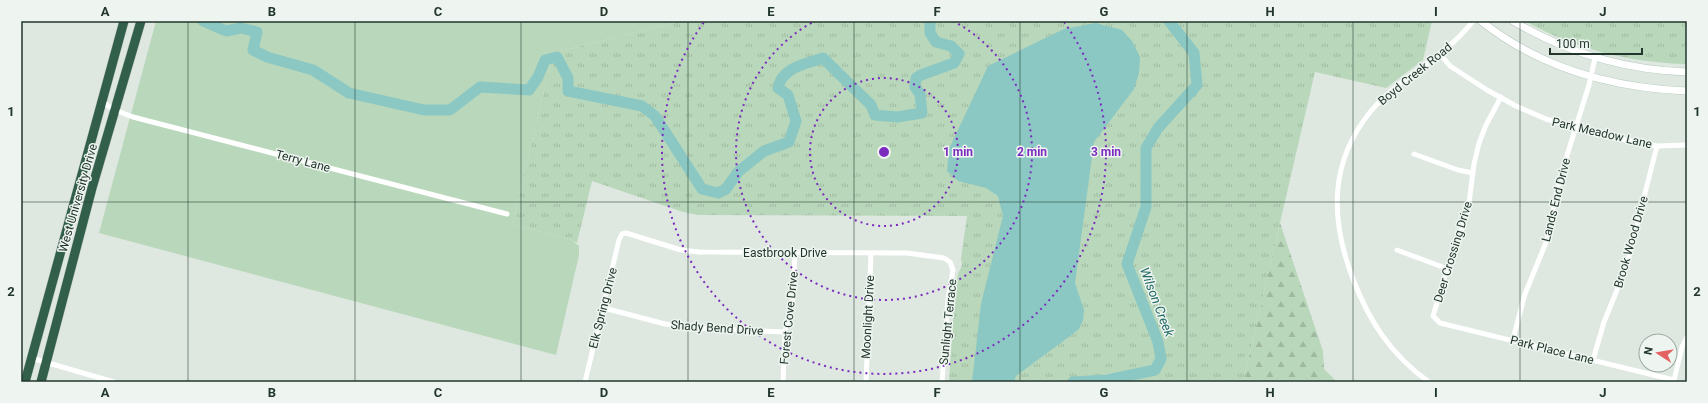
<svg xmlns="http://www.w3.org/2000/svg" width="1708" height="403" viewBox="0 0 1708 403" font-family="Roboto,sans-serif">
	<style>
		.grass { fill: #b9d7ba }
		.forest { fill: url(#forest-firs) }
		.park { fill: url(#park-tufts) }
		.water { fill: #8bc8c3 }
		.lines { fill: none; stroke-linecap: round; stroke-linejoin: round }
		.river { stroke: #8bc8c3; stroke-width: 11 }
		.secondary-casing { stroke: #b3c7bb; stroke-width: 8 }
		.highway-casing { stroke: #bdc3c0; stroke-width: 10 }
		.street { stroke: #fff; stroke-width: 5 }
		.secondary { stroke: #fff; stroke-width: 7 }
		.highway { stroke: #315f4a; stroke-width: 9 }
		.grid { fill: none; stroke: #22362c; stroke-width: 1; stroke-opacity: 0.55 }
		.ring { fill: none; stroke: #7b2cbf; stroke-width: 2; stroke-dasharray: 2 4 }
		.labels { text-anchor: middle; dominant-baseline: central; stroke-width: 3; stroke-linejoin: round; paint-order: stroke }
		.street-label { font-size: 12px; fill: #22362c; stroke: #eef5f0 }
		.water-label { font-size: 13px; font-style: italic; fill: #236b66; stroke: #eef5f0 }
		.centre { fill: #7b2cbf; stroke: #eef5f0; stroke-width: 2 }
		.ring-label { font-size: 12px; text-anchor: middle; font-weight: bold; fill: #7b2cbf; stroke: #eef5f0; stroke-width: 3; stroke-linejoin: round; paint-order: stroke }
		.neatline { fill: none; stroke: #22362c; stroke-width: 1.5 }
		.grid-label { font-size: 13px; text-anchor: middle; font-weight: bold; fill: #22362c }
	</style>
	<defs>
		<pattern id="forest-firs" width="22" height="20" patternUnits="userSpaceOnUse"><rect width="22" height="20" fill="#b9d7ba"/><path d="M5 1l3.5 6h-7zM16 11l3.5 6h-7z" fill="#9fb9a0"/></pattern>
		<pattern id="park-tufts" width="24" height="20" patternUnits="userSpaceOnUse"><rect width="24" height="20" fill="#b9d7ba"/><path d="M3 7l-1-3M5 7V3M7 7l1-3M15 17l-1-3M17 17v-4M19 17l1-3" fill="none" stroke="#9fb9a0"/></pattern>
	</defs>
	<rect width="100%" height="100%" fill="#dee8e1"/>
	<!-- grass -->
	<path class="grass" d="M156,21H681L553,53L512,224L572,240L579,246V255L556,355L99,233Z"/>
	<!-- forest -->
	<g class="forest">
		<path d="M1280,223L1323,351L1324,369L1337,382H1243Z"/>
		<path d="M1145,367L1159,382H1079L1082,380Z"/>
	</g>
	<!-- park -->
	<g class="park">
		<path d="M681,21H1432L1423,60L1386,88L1315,72L1243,382H1159L1145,367L1082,379L1079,382H949L955,291L958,274L962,265L961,258L967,216L698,215L683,212L592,181L577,243L572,240L512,224L553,53Z"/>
		<path d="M1525,21H1687V64C1631,63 1574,49 1525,21Z"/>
	</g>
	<!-- water -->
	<path class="water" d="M1096,23L1122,30L1132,41L1140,57L1139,73L1134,89L1094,142L1075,283L1084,310L1083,320L1079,329L1070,336L1016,376L1014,382H972L981,304L1003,216L998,196L986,188L958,181L947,171L949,149L988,66L1064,29Z"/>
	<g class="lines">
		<!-- river -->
		<g class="river">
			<path d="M203,21L226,31L241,28L257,32L253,50L267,57L313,70L349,93L424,110H450L480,87L529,90L538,77L545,60L557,57L568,78V91L642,106L655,116L702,189L718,193L726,189L738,172L764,151L789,142L796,121L788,95L778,88C782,67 806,64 823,58L871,105L875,115L897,117L922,113L920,94L915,87L916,78L921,75L954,63L959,54L951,46L936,42L930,33V21"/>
			<path d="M1073,382L1107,380L1155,370L1161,359L1158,342L1127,264L1146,207V148L1158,128L1197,85L1194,53L1169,21"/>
		</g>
		<!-- secondary casing -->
		<g class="secondary-casing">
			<g id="secondary">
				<path d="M1481,21C1540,68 1613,88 1687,91"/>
				<path d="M1513,21C1567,53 1625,70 1687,72"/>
			</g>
		</g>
		<!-- highway casing -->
		<g class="highway-casing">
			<g id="highway">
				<path d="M25,382L124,21"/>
				<path d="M41,382L92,188L141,21"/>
			</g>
		</g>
		<!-- street -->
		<g class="street">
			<path d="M1440,54L1450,66L1487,90L1516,106L1546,119L1591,133L1657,146L1687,145"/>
			<path d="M1501,97L1486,125L1479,143L1474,164L1468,211L1445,276L1433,316L1440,323L1674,380L1682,347L1687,337"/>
			<path d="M102,102L115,110L133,117L507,214"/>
			<path d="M1414,154L1458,170L1473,173"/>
			<path d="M1397,250L1448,269"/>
			<path d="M604,308L665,324L693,328L785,332"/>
			<path d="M1513,339L1525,294L1547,240L1559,181L1589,85L1595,58"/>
			<path d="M31,358L114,382"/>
			<path d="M1593,360L1604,322L1626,268L1657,146"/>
			<path d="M585,382L619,240L622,234L626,233L681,250L699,252L907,253L944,258L950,262L953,270L948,299L942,382"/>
			<path d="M783,382L785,332L793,298L795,253"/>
			<path d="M866,382L871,253"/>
			<path d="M1429,382C1391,355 1369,321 1353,279C1330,219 1329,162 1371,111C1401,75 1444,59 1473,21"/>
		</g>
		<!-- secondary -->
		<use href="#secondary" class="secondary"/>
		<!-- highway -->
		<use href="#highway" class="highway"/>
	</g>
	<!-- grid -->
	<path class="grid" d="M188,21V382M355,21V382M521,21V382M688,21V382M854,21V382M1020,21V382M1187,21V382M1353,21V382M1520,21V382M21,202H1687"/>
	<!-- distance rings -->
	<g class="ring">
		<circle cx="884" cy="152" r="74"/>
		<path d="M953 21A148 148 0 1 1 815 21"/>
		<path d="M1064 22A222 222 0 1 1 704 22"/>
	</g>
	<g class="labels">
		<!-- street labels -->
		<g class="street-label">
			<text transform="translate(1415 74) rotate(-39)">Boyd Creek Road</text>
			<text transform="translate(1602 133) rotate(13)">Park Meadow Lane</text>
			<text transform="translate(303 161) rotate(15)">Terry Lane</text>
			<text transform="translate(78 198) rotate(-74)">West University Drive</text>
			<text transform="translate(1556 200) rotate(-76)">Lands End Drive</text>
			<text transform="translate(1631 242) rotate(-74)">Brook Wood Drive</text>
			<text transform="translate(1453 252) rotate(-73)">Deer Crossing Drive</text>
			<text x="785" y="253">Eastbrook Drive</text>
			<text transform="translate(603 308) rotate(-76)">Elk Spring Drive</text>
			<text transform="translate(868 317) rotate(-87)">Moonlight Drive</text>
			<text transform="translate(789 318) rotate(-84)">Forest Cove Drive</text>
			<text transform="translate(948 322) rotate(-84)">Sunlight Terrace</text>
			<text transform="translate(717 328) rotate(4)">Shady Bend Drive</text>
			<text transform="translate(1552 350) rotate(14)">Park Place Lane</text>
		</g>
		<!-- water labels -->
		<g class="water-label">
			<text transform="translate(1157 302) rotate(69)">Wilson Creek</text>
		</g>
	</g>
	<circle cx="884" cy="152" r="6" class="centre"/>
	<g class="ring-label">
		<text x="958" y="156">1 min</text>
		<text x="1032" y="156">2 min</text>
		<text x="1106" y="156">3 min</text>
	</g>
	<!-- border -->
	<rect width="1708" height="403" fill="none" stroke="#eef5f0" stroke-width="44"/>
	<!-- north arrow -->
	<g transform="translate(1658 353) rotate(282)"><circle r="19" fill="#eef5f0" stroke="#9ca9a2"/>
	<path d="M0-3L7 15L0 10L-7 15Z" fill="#e36362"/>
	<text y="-6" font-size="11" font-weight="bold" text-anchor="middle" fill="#22362c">N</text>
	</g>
	<!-- scale -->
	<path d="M1550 48v6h92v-6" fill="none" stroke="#22362c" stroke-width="2"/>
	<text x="1556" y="48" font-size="12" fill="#22362c" stroke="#eef5f0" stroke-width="3" paint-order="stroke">100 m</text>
	<rect x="22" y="22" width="1664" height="359" class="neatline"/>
	<g class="grid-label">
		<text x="105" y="16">A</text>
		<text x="272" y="16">B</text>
		<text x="438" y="16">C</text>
		<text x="604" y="16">D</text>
		<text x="771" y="16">E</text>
		<text x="937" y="16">F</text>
		<text x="1104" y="16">G</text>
		<text x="1270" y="16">H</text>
		<text x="1436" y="16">I</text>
		<text x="1603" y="16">J</text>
		<text x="11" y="116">1</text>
		<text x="1697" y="116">1</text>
		<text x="11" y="296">2</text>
		<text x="1697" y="296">2</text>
		<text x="105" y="397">A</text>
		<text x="272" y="397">B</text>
		<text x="438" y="397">C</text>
		<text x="604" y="397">D</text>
		<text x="771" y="397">E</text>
		<text x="937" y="397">F</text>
		<text x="1104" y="397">G</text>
		<text x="1270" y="397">H</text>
		<text x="1436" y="397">I</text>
		<text x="1603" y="397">J</text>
	</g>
</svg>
